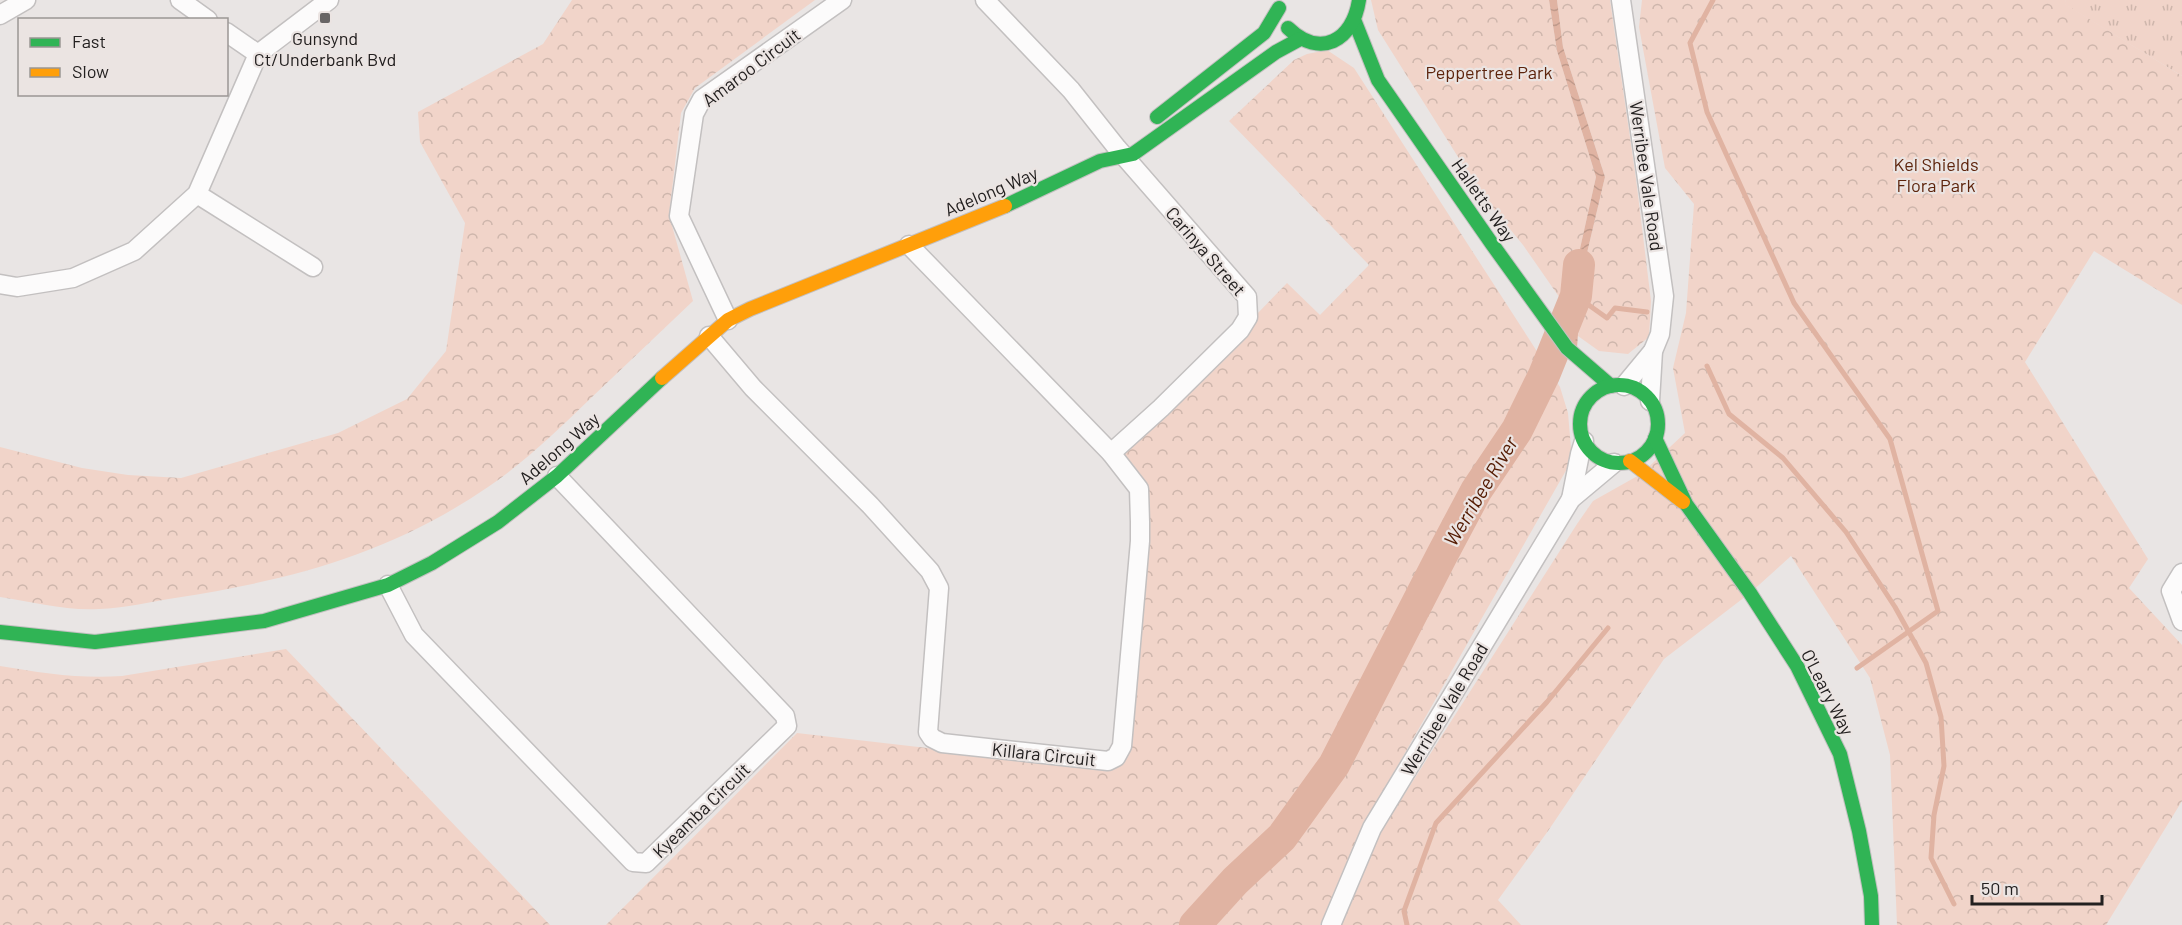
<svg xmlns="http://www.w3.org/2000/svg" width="2182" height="925" viewBox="0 0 2182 925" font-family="Barlow,sans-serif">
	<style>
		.grass { fill: url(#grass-tufts) }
		.park { fill: url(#park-crowns) }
		.water { fill: url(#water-waves) }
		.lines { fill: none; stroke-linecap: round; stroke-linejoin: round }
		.stream { stroke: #e0b3a2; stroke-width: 5 }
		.river { stroke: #e0b3a2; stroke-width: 32 }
		.street-casing { stroke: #c3c0c0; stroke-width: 21 }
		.fast-casing { stroke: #c3c0c0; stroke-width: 16 }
		.slow-casing { stroke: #c3c0c0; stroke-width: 16 }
		.street { stroke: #fcfbfb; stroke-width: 18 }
		.fast { stroke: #30b455; stroke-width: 14 }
		.slow { stroke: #ff9f0a; stroke-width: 14 }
		.poi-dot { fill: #686565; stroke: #ebe4e2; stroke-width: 2 }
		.labels { text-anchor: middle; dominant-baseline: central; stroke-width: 4.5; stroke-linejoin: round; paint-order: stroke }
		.poi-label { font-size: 18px; fill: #232020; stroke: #ebe4e2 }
		.street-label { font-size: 18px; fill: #232020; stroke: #ebe4e2 }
		.park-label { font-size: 18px; fill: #5d240c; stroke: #ebe4e2 }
		.water-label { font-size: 20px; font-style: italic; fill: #541b02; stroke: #ebe4e2 }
	</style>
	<defs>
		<pattern id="grass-tufts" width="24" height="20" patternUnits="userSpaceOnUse" patternTransform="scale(1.5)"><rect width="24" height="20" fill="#f1d4c9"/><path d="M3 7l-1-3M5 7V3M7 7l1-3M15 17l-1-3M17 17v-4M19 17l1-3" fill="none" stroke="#ceb6ac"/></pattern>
		<pattern id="park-crowns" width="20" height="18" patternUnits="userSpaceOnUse" patternTransform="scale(1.5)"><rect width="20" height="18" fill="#f1d4c9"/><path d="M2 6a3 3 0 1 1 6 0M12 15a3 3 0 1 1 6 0" fill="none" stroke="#ceb6ac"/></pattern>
		<pattern id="water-waves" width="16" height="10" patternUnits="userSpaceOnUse" patternTransform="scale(1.5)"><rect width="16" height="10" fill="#e0b3a2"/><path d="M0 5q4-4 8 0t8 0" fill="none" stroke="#c09a8b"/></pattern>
	</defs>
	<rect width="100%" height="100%" fill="#e9e5e4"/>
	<!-- grass -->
	<path class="grass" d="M2066,0H2182V76L2064,4Z"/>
	<!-- park -->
	<g class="park">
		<path d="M572,0H815L695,88L681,113L669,215L693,301C659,333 625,366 591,398C558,430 526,461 488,487C390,554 291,580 175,598C150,602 124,608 99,609C67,611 32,602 0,597V447L82,468L128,475L181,478L338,433L407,399L446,351L465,223L420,142L418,112L543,44Z"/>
		<path d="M1371,0H1549L1557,51L1596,177L1575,271L1571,314L1523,245L1482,195L1378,30Z"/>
		<path d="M1557,0H1610L1636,179L1651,301L1649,337L1628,354L1599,351L1578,336L1582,274L1605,177L1563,47Z"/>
		<path d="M1642,0H2066L2065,4L2182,76V305L2094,251L2025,362L2148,559L2129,588L2182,645V801L2106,925H1897L1890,755L1870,678L1791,556L1750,593L1664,659L1548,831L1498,900L1521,925H1341L1381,831L1577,524L1593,501L1641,474L1685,433L1673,368L1686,313L1694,204L1665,168L1639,27Z"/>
		<path d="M1327,50L1354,68L1560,387L1568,413L1572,460L1365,823L1320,925H606L797,733L1108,769L1126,753L1150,539L1147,485L1121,454L1287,283L1320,315L1369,265L1229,121L1294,60L1307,54Z"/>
		<path d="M286,649L550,925H0V666C41,673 81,679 122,676Z"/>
	</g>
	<!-- water -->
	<path class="water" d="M1549,0H1557L1563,47L1605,177L1582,274L1577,348L1569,345L1575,271L1596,177L1557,51Z"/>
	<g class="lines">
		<!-- stream -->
		<g class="stream">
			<path d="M1713,0L1690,43L1707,112L1794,303L1890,439L1938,611L1857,668"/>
			<path d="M1576,296L1607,318L1615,308L1647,312"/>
			<path d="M1707,366L1729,414L1783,458L1846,532L1895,607L1926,663L1941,717L1944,766L1934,815L1931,858L1954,904"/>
			<path d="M1407,925L1404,911L1436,823L1547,702L1608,628"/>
		</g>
		<!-- river -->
		<path class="river" d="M1195,925L1235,881L1282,837L1334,765L1442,555L1476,491L1517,430L1544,375L1576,296L1579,265"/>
		<!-- street casing -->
		<g class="street-casing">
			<g id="street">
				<path d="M180,0L208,20"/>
				<path d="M985,0L1071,90L1117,148L1247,297L1248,317L1240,330L1161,408L1111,453"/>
				<path d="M1621,0L1664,296L1660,334L1653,351L1650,401"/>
				<path d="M0,15L26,0"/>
				<path d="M226,32L258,54"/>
				<path d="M197,194L313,267"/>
				<path d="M0,284L17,287L73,278L134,251L197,194L258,54L329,0"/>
				<path d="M728,320L679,216L694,114L702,99L842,0"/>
				<path d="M709,336L753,388L870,505L930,571L939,588L928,732L932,738L942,743L1108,761L1116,757L1122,746L1140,541V522L1139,489L1111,453L909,245"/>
				<path d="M1624,386L1653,351"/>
				<path d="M1571,499L1580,454L1584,441"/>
				<path d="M2182,573L2171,591L2182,621"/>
				<path d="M388,585L414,635L633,862L646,863L787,726L785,716L557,476"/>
				<path d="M1331,925L1372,828L1571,499L1614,463"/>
			</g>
		</g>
		<!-- fast casing -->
		<g class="fast-casing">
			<g id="fast">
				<path d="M1355,22L1378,80L1492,244L1567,348L1611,386"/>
				<path d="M1288,28C1320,59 1353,41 1359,0"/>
				<path d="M1157,117L1264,33L1279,8"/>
				<path d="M1005,206L1100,161L1133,154L1276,52L1300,39"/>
				<circle cx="1619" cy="424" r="39"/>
				<path d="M1655,438L1686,504L1750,593L1797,666L1840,754L1859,831L1871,896L1872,925"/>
				<path d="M0,632L95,642L264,621L388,585L432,563L498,522L557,476L662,378"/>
			</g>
		</g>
		<!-- slow casing -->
		<g class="slow-casing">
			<g id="slow">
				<path d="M662,378L728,320L750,309L1005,206"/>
				<path d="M1630,461L1683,502"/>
			</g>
		</g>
		<!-- street -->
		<use href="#street" class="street"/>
		<!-- fast -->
		<use href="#fast" class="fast"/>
		<!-- slow -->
		<use href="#slow" class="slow"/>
	</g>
	<!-- markers -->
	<rect class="poi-dot" x="319" y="12" width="12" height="12" rx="3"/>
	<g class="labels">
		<!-- poi labels -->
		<g class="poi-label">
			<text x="325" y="38">Gunsynd<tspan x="325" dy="21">Ct/Underbank Bvd</tspan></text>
		</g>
		<!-- street labels -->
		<g class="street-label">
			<text transform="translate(751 67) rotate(-37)">Amaroo Circuit</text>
			<text transform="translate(1647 176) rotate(82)">Werribee Vale Road</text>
			<text transform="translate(991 191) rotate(-23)">Adelong Way</text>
			<text transform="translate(1484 200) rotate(55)">Halletts Way</text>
			<text transform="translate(1206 251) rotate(49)">Carinya Street</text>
			<text transform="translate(559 448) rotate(-41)">Adelong Way</text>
			<text transform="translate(1828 692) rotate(63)">O'Leary Way</text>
			<text transform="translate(1444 709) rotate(-59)">Werribee Vale Road</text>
			<text transform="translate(1044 754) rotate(6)">Killara Circuit</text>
			<text transform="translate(701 810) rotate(-44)">Kyeamba Circuit</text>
		</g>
		<!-- park labels -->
		<g class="park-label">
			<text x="1489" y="72">Peppertree Park</text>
			<text x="1936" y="164">Kel Shields<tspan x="1936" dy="21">Flora Park</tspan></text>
		</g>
		<!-- water labels -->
		<g class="water-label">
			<text transform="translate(1480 491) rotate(-59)">Werribee River</text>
		</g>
	</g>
	<!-- legend -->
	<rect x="18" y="18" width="210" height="78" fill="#ebe4e2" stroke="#9b9694" stroke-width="1.5"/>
	<rect x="30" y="38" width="30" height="9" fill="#30b455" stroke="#9b9694" stroke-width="1.5"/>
	<text x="72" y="48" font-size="18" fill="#232020">Fast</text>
	<rect x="30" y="68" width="30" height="9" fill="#ff9f0a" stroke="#9b9694" stroke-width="1.5"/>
	<text x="72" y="78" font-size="18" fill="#232020">Slow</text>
	<!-- scale -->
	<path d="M1972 895v9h130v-9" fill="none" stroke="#232020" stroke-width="3"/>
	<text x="1981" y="895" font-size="18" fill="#232020" stroke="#ebe4e2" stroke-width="4.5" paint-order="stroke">50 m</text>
</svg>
